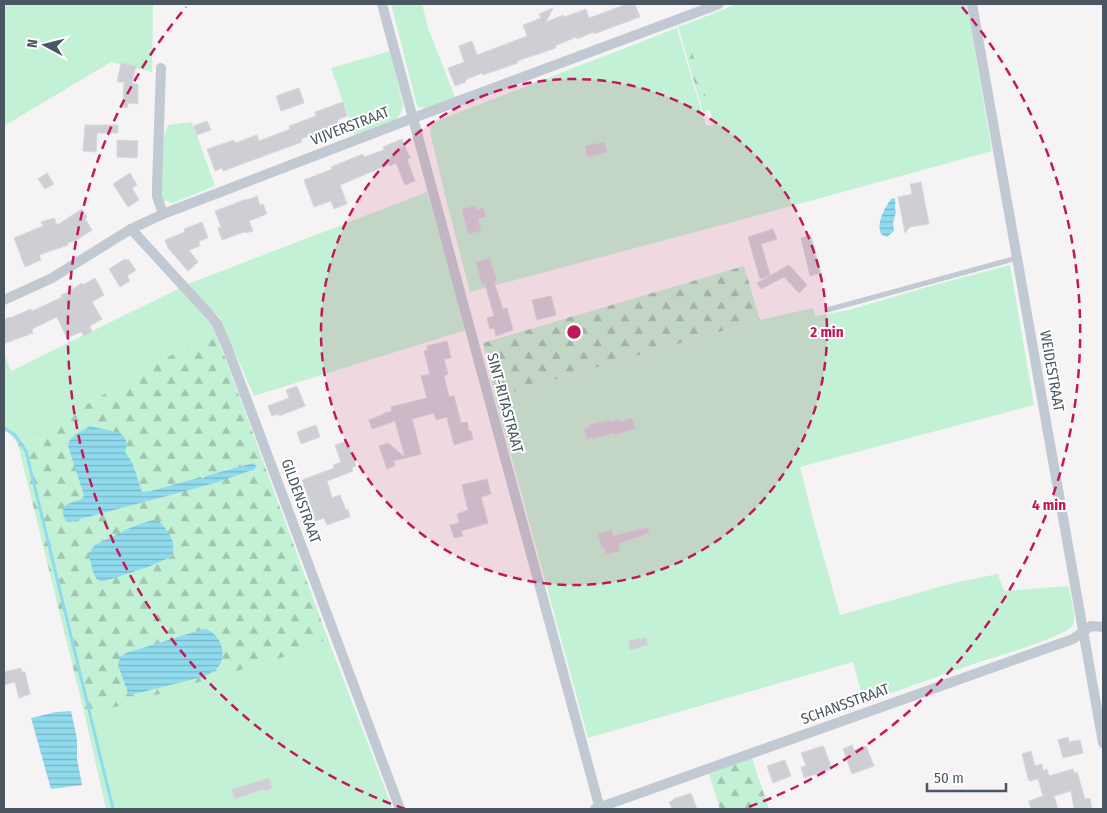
<svg xmlns="http://www.w3.org/2000/svg" width="1107" height="813" viewBox="0 0 1107 813" font-family="'Fira Sans Condensed',sans-serif">
	<style>
		.green { fill: #c3f1d5 }
		.forest { fill: url(#forest-firs) }
		.water { fill: url(#water-rules) }
		.lines { fill: none; stroke-linecap: round; stroke-linejoin: round }
		.stream { stroke: #90daee; stroke-width: 3 }
		.building { fill: #cdcfd5; stroke: #d7d9de }
		.service { stroke: #c1cad2; stroke-width: 5 }
		.minor { stroke: #c1cad2; stroke-width: 10 }
		.ring { fill: none; stroke: #c2185b; stroke-width: 2.5; stroke-dasharray: 9 6 }
		.labels { text-anchor: middle; dominant-baseline: central; stroke-width: 4; stroke-linejoin: round; paint-order: stroke }
		.street-label { font-size: 15px; fill: #4a5661; stroke: #fff }
		.centre { fill: #c2185b; stroke: #fff; stroke-width: 2.5 }
		.ring-label { font-size: 15px; text-anchor: middle; font-weight: bold; fill: #c2185b; stroke: #fff; stroke-width: 4; stroke-linejoin: round; paint-order: stroke }
	</style>
	<defs>
		<pattern id="forest-firs" width="22" height="20" patternUnits="userSpaceOnUse" patternTransform="scale(1.25)"><rect width="22" height="20" fill="#c3f1d5"/><path d="M5 1l3.5 6h-7zM16 11l3.5 6h-7z" fill="#a0c6b0"/></pattern>
		<pattern id="water-rules" width="6" height="5" patternUnits="userSpaceOnUse" patternTransform="scale(1.25)"><rect width="6" height="5" fill="#90daee"/><path d="M0 2.5h6" fill="none" stroke="#78b4c4"/></pattern>
	</defs>
	<rect width="100%" height="100%" fill="#f5f3f3"/>
	<!-- green -->
	<g class="green">
		<path d="M4,4H153L152,72L111,62L4,126Z"/>
		<path d="M391,4H422L428,28L455,97C444,101 429,110 418,107L416,102Z"/>
		<path d="M737,4H967L992,151L733,222L470,292L445,195L430,132L432,125L439,120L677,28L706,126L714,125L710,110L684,25Z"/>
		<path d="M390,51L403,105L401,113L396,119L355,135L331,68Z"/>
		<path d="M192,122L215,186L173,203L163,200L160,184L164,136L168,125Z"/>
		<path d="M427,192L466,330L254,396L219,317L188,284Z"/>
		<path d="M1010,265L1034,405L800,467L813,519L840,615L953,583L998,574L1004,591L1068,586C1070,596 1078,618 1072,626C1064,637 995,657 979,662C941,675 902,689 864,703L853,662L588,738L495,397L760,320L813,308L815,316L849,310L927,287Z"/>
		<path d="M180,288L198,309L215,330L18,444L4,426V354L11,371Z"/>
		<path d="M328,639L392,807L385,809H106L85,716L287,656Z"/>
	</g>
	<!-- forest -->
	<g class="forest">
		<path d="M684,25L710,110L703,112L678,26Z"/>
		<path d="M744,266L760,320L495,397L483,343Z"/>
		<path d="M215,330L328,639L287,656L85,716L18,444Z"/>
		<path d="M752,758L769,809H720L709,774Z"/>
	</g>
	<!-- water -->
	<g class="water">
		<path d="M893,198L895,199C896,204 894,208 896,212L893,223L894,231L887,237L881,234C876,222 885,208 891,199Z"/>
		<path d="M90,426L120,433C127,439 128,443 125,452L132,462L142,492L151,491L201,477L202,479L206,476L253,463L256,466L255,469L215,483L69,522L66,521C56,502 71,505 83,498L84,495L68,446C69,435 82,432 90,426Z"/>
		<path d="M152,520L159,521C170,534 175,539 173,556L148,567L105,581C102,581 99,581 97,579C94,576 93,571 92,567C89,558 88,552 95,545L132,527Z"/>
		<path d="M204,629C219,631 228,654 219,666C216,670 211,673 206,676L130,695L128,693L118,665L120,657L126,653Z"/>
		<path d="M71,711L77,739V759L82,785L51,789L31,718L56,712Z"/>
	</g>
	<g class="lines">
		<!-- stream -->
		<path class="stream" d="M4,428L15,435L26,451L113,809"/>
	</g>
	<!-- building -->
	<g class="building">
		<path d="M627,4H635L640,17L594,34V32L577,39L576,37L555,46L556,48L517,61L518,63L483,75L482,73L465,80L466,82L455,86L448,68L464,62L459,46L472,41L477,55L527,36L523,25L541,18L539,14L553,8L546,22L563,15L564,17L586,9L589,18Z"/>
		<path d="M121,63L136,66L132,84H138V104L128,103L127,108L123,107L124,82H117Z"/>
		<path d="M299,88L304,103L281,111L276,96Z"/>
		<path d="M343,102L347,116L337,120L339,124L328,128L329,129L301,139L302,142L223,171L222,168L215,171L207,149L234,140L235,143L257,135L259,141L290,129L289,126L316,116L315,112Z"/>
		<path d="M207,121L211,130L197,135L194,126Z"/>
		<path d="M85,125H118V133H97L96,152L83,151Z"/>
		<path d="M402,139L410,158L407,159L415,181L405,185L396,163L390,166V164L340,185L347,204L334,209L331,201L314,207L304,180L332,169L331,167L348,160L363,154L364,157L384,150L383,147Z"/>
		<path d="M117,140L138,141L137,158L117,157Z"/>
		<path d="M605,142L607,152L587,157L585,146Z"/>
		<path d="M47,173L54,184L45,189L38,179Z"/>
		<path d="M130,173L137,185L132,188L139,200L128,207L113,184Z"/>
		<path d="M921,182L929,224L910,227L905,233L898,197L912,194L910,184Z"/>
		<path d="M257,196L260,205L263,204L267,214L249,221L253,231L245,233L244,232L222,240L218,228L221,227L215,211L247,199V200Z"/>
		<path d="M475,206L476,210L483,208L486,217L478,219L481,231L468,234L462,209Z"/>
		<path d="M82,209L87,217L85,219L92,230L77,240L68,243V245L39,255L41,260L25,267L14,238L43,226L41,222L54,218L57,225Z"/>
		<path d="M202,222L208,238L199,241L200,246L189,250L198,262L188,271L168,248L165,240L185,232L184,229Z"/>
		<path d="M773,229L777,239L761,244L770,275L760,279L748,237Z"/>
		<path d="M811,235L821,273L810,276L801,238Z"/>
		<path d="M490,258L497,281L494,282L503,309L507,308L513,330L496,336L494,328L490,329L487,318L494,316L493,312L485,284L482,285L476,262Z"/>
		<path d="M125,259L126,261L128,259L136,270L127,276L130,281L120,287L109,269Z"/>
		<path d="M789,265L807,285L799,293L784,277L761,289L757,283Z"/>
		<path d="M95,278L104,295L92,302L102,319L90,326L92,332L84,336L81,332L67,338L57,317L32,329L33,333L6,343L4,338V319L10,317V318L31,309L32,311L43,306L62,297L61,295L68,292L82,283L83,285Z"/>
		<path d="M551,296L556,315L537,320L532,300Z"/>
		<path d="M447,341L451,358L444,359L448,374L444,376L449,397L454,396L461,423L467,422L469,431H471L473,439L454,445L447,417L436,420L434,413L412,419L421,454L393,461L395,465L387,469L379,446L388,443L405,457L395,421L372,429L369,420L384,414V413L392,411L391,407L427,398L421,376L430,374L424,351L428,350L427,346Z"/>
		<path d="M297,386L305,406L279,416L278,414L272,416L268,406L289,398L286,390Z"/>
		<path d="M632,418L635,429L614,435V433L592,439V437L587,439L584,429L589,427V425L610,420V422L619,419L620,422Z"/>
		<path d="M316,425L320,437L301,444L297,432Z"/>
		<path d="M347,441L356,466L352,468L353,471L327,481L332,498L340,495L346,510L348,509L350,517L327,525L324,518L315,521L308,503L310,502L302,480L334,468L333,465L341,462L335,445Z"/>
		<path d="M487,479L491,494L481,497L488,523L461,531L463,536L454,538L450,525L459,523L457,514L468,510L462,485Z"/>
		<path d="M648,527L649,533L618,544L620,551L606,554L604,547L602,548L598,534L612,530L613,536Z"/>
		<path d="M646,637L648,645L630,650L628,641L639,638L640,639Z"/>
		<path d="M21,668L22,672H25L30,694L19,698L15,682L4,685V672Z"/>
		<path d="M1068,737L1069,742L1080,740L1083,753L1063,758L1058,740Z"/>
		<path d="M852,745L854,750L866,746L874,766L852,774L843,749Z"/>
		<path d="M822,746L824,747L832,769L804,778L801,767L806,766L801,753Z"/>
		<path d="M1031,751L1035,766L1042,764L1043,771L1047,769L1049,776L1073,769L1074,773L1077,772L1085,799L1090,798L1092,809H1074L1071,791L1054,796L1058,809H1031L1029,801L1043,796L1038,779L1029,781L1028,778L1022,754Z"/>
		<path d="M785,760L791,776L773,783L767,766Z"/>
		<path d="M269,778L272,788L265,791L264,789L235,799L232,789Z"/>
		<path d="M691,793L697,809H672L669,802L674,800L673,799Z"/>
	</g>
	<g class="lines">
		<!-- service -->
		<path class="service" d="M827,310L1017,258"/>
		<!-- minor -->
		<g class="minor">
			<path d="M382,4L600,809"/>
			<path d="M972,4L1103,743"/>
			<path d="M161,68L157,187V196L163,214"/>
			<path d="M131,229L210,315L217,324L227,347L400,809"/>
			<path d="M4,300L52,278L131,229L163,214L413,118L719,4"/>
			<path d="M595,809L1073,639L1091,626L1103,627"/>
		</g>
	</g>
	<!-- distance rings -->
	<circle cx="574" cy="332" r="253" fill="#c2185b" fill-opacity=".12"/>
	<g class="ring">
		<circle cx="574" cy="332" r="253"/>
		<path d="M405 809A506 506 0 0 1 186 7M962 7A506 506 0 0 1 743 809"/>
	</g>
	<g class="labels">
		<!-- street labels -->
		<g class="street-label">
			<text transform="translate(350 126) rotate(-21)">VIJVERSTRAAT</text>
			<text transform="translate(1052 371) rotate(80)">WEIDESTRAAT</text>
			<text transform="translate(505 403) rotate(75)">SINT-RITASTRAAT</text>
			<text transform="translate(301 501) rotate(70)">GILDENSTRAAT</text>
			<text transform="translate(845 704) rotate(-20)">SCHANSSTRAAT</text>
		</g>
	</g>
	<circle cx="574" cy="332" r="8" class="centre"/>
	<g class="ring-label">
		<text x="827" y="337">2 min</text>
		<text x="1049" y="510">4 min</text>
	</g>
	<!-- border -->
	<rect width="1107" height="813" fill="none" stroke="#4a5661" stroke-width="10"/>
	<!-- north arrow -->
	<g transform="translate(45 45) rotate(277)" stroke="#ffffff" stroke-width="4" paint-order="stroke">
	<path d="M0-4L9 19L0 12L-9 19Z" fill="#4a5661"/>
	<text y="-8" font-size="14" font-weight="bold" text-anchor="middle" fill="#4a5661">N</text>
	</g>
	<!-- scale -->
	<path d="M927 783v8h79v-8" fill="none" stroke="#4a5661" stroke-width="2.5"/>
	<text x="934" y="783" font-size="15" fill="#4a5661" stroke="#ffffff" stroke-width="4" paint-order="stroke">50 m</text>
</svg>
